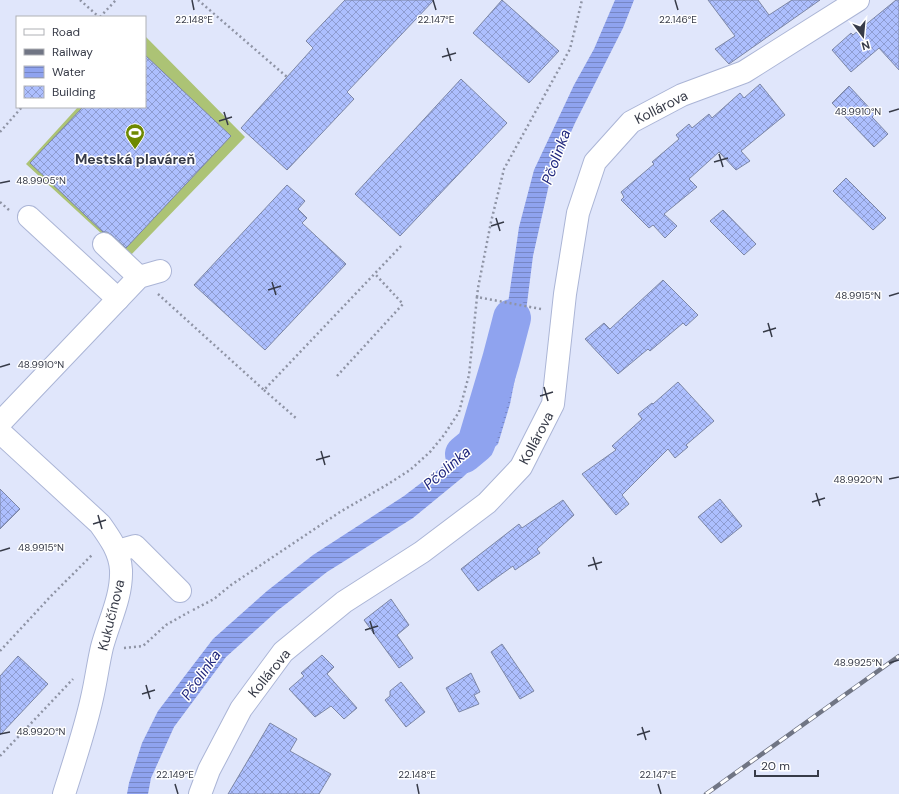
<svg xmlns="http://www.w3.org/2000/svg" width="899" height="794" viewBox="0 0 899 794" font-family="'DM Sans',sans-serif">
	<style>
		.pitch { fill: #acc375 }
		.water { fill: url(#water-rules) }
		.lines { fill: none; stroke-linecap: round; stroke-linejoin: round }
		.river { stroke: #8fa3ef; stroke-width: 38 }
		.building { fill: url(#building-cross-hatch); stroke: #7c86a5 }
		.minor-casing { stroke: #abb5d6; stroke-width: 24 }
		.path { stroke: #8f94a5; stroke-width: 2.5; stroke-dasharray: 2 3; stroke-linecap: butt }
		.minor { stroke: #fff; stroke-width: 22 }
		.rail-casing { stroke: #707584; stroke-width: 4.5 }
		.rail { stroke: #fff; stroke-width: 3; stroke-dasharray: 9; stroke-linecap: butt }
		.ticks { fill: none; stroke: #373b48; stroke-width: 1.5 }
		.labels { text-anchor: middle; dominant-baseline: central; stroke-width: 3; stroke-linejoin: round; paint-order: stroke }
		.street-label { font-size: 14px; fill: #373b48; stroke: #fff }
		.poi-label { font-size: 14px; font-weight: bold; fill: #373b48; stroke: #fff }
		.water-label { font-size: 15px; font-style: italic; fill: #20277d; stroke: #fff }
		.ticks-label { font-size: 10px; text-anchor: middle; fill: #373b48; stroke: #fff; stroke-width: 3; stroke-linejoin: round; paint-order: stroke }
	</style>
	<defs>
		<pattern id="water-rules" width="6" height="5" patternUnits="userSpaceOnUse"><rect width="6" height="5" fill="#8fa3ef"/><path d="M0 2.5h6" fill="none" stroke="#7686c4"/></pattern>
		<pattern id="building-cross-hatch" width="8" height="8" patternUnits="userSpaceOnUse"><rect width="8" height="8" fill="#adbffe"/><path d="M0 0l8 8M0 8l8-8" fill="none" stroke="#8e9cd0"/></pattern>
	</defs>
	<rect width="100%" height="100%" fill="#e0e6fb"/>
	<!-- pitch -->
	<path class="pitch" d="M145,36L245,137L128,258L26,164L78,107H145Z"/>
	<!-- water -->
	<path class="water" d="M615,0H634L623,28L575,123L550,180L533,256L522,343L510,404L498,444L463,477L413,518L327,572L277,611L226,657L174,727L151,778L148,794H127L129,783L142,743L158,711L213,639L267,591L313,555L404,496L451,460L472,439L496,387L519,227L534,170L574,85L594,49Z"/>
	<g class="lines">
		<!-- river -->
		<path class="river" d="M464,454L476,444L501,360L512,318"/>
	</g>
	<!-- building -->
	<g class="building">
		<path d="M345,0H434L347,92L354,99L287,170L241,128L313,48L306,41Z"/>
		<path d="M502,0L559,51L529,83L473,33Z"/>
		<path d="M708,0H758L769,15L792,0H820L729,64L715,49L735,36Z"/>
		<path d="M896,0H899V70L879,48L851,72L832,50L851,33L853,35Z"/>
		<path d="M145,55L231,136L126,248L112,235L107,232H103L30,163L83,107H145Z"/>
		<path d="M461,79L507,123L400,236L355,194Z"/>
		<path d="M760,84L785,115L741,151L750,161L736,170L719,152L689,179L697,187L664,214L677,226L665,238L653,225L649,228L621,200L624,197L621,192L654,164L652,162L679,139L676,135L689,124L692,128L709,114L712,118L740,93L744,98Z"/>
		<path d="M849,86L875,114L872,117L888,134L874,147L832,103Z"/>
		<path d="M846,178L886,218L873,230L833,191Z"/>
		<path d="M287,185L305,201L298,209L307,218L302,223L346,264L265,350L194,285Z"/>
		<path d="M723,210L756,244L744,255L710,221Z"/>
		<path d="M663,280L698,315L686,326L683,323L650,351L648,349L618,374L585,339L604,323L610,329Z"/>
		<path d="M678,382L714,421L686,445L688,447L675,458L668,449L622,495L629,504L616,515L582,474L616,450L612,446L642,419L638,414L652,403L653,404Z"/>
		<path d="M0,489L20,509L0,529Z"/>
		<path d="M720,499L742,526L721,543L698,517Z"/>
		<path d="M563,500L574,515L537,549L540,553L515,570L513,566L478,591L461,569L519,524L522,528Z"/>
		<path d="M391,599L409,625L397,635L413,658L399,668L364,620Z"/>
		<path d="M502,644L534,691L520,699L491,652Z"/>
		<path d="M322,655L334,667L327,674L357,708L344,719L331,706L315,717L289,689L304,676L301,673Z"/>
		<path d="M18,656L48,684L0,735V676Z"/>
		<path d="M471,673L480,692L474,695L479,704L459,712L446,688Z"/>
		<path d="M401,682L425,712L406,727L385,700L390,696V691Z"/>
		<path d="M270,723L297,739L290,751L331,774L319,794H228Z"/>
	</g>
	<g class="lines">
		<!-- minor casing -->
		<g class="minor-casing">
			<g id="minor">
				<path d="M29,217L118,299"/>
				<path d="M104,244L139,277"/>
				<path d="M0,423L139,277L160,271"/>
				<path d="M0,432L100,524C110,538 120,552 121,570C122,597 109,621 102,647C98,664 96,681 92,698C85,730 74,762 64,794"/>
				<path d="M117,551L135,546L180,591"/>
				<path d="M200,794L209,770L241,709L283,652L344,602L422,552L487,503L521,467L553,404L565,294L578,213L595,162L631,122L682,95L744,72L858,0"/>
			</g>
		</g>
		<!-- path -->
		<g class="path">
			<path d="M80,0L99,17"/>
			<path d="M198,0L287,77"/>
			<path d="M100,17L116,0"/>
			<path d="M0,132L22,107"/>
			<path d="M0,202L9,210"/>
			<path d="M158,294L264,390L401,246"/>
			<path d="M541,309L477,297L478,288L491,222L504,169L570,49L582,0"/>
			<path d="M337,376L403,304L375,274"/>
			<path d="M264,390L297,419"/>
			<path d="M193,610L214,599L231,585L340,512L385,486L410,470L430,452L444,435L459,412L469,375L477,297"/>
			<path d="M124,648L143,646L166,625L189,612"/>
			<path d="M0,651L51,596L92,555"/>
			<path d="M0,756L73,679"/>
		</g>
		<!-- minor -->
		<use href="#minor" class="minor"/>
		<!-- rail casing -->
		<g class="rail-casing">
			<path id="rail" d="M706,794L899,656"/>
		</g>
		<!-- rail -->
		<use href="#rail" class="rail"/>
	</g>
	<!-- ticks -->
	<path class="ticks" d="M192,0L194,10M433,0L436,10M675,0L678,10M447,48L451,61M442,57L456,53M224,112L228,125M889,112L899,109M219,121L232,117M719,154L723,167M714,162L728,158M0,183L10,181M496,218L500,231M491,226L504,222M272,282L276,295M268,290L281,286M889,296L899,293M768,323L772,337M763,332L776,328M0,367L10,364M544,387L548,401M540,396L553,392M321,451L325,465M316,460L330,456M889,479L899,477M816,493L820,506M812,502L825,498M98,515L102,529M93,524L106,520M0,551L10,548M593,557L597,570M588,566L602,562M370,621L374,634M365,630L378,626M889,663L899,660M146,685L150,699M142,694L155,690M642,727L646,740M0,734L10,732M637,735L650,731M175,784L178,794M417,784L419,794M658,784L661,794"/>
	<!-- icons -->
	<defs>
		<g id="stadium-pin" transform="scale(1)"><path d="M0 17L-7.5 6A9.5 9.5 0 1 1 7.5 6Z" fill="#6e8900" stroke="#fff"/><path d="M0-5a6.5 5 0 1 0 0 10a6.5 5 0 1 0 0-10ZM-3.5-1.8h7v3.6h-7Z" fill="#fff"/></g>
	</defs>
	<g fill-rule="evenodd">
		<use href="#stadium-pin" x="135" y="133"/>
	</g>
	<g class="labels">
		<!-- street labels -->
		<g class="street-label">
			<text transform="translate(661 107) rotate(-27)">Kollárova</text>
			<text transform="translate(536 438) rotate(-62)">Kollárova</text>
			<text transform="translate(111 615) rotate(-76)">Kukučínova</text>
			<text transform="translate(269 673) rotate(-51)">Kollárova</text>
		</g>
		<!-- poi labels -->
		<g class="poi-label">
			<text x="135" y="159">Mestská plaváreň</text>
		</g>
		<!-- water labels -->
		<g class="water-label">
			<text transform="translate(556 157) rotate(-70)">Pčolinka</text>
			<text transform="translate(447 468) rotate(-41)">Pčolinka</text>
			<text transform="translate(201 675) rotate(-55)">Pčolinka</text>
		</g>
	</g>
	<g class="ticks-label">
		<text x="194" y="23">22.148°E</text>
		<text x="436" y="23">22.147°E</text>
		<text x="678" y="23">22.146°E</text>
		<text x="858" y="115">48.9910°N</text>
		<text x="41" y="184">48.9905°N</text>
		<text x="858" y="299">48.9915°N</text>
		<text x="41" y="368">48.9910°N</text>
		<text x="858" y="483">48.9920°N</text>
		<text x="41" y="551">48.9915°N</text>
		<text x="858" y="666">48.9925°N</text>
		<text x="41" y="735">48.9920°N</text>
		<text x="175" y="778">22.149°E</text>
		<text x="417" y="778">22.148°E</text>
		<text x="658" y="778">22.147°E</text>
	</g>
	<!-- legend -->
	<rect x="16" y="16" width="130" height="92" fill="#ffffff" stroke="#afb1b6"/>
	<rect x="24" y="29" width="20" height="6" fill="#ffffff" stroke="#afb1b6"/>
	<text x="52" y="36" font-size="12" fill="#373b48">Road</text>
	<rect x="24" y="49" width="20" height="6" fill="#707584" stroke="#afb1b6"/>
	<text x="52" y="56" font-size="12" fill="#373b48">Railway</text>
	<rect x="24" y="66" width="20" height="12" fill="url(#water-rules)" stroke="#afb1b6"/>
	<text x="52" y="76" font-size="12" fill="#373b48">Water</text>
	<rect x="24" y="86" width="20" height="12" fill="url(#building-cross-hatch)" stroke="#afb1b6"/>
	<text x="52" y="96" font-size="12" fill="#373b48">Building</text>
	<!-- north arrow -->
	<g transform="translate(863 36) rotate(164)" stroke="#ffffff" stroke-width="3" paint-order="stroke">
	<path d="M0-3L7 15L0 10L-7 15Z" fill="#373b48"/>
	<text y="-6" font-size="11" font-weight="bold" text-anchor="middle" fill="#373b48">N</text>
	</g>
	<!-- scale -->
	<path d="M755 770v6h63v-6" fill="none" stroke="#373b48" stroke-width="2"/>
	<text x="761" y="770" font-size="12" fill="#373b48" stroke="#ffffff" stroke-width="3" paint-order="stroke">20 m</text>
</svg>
